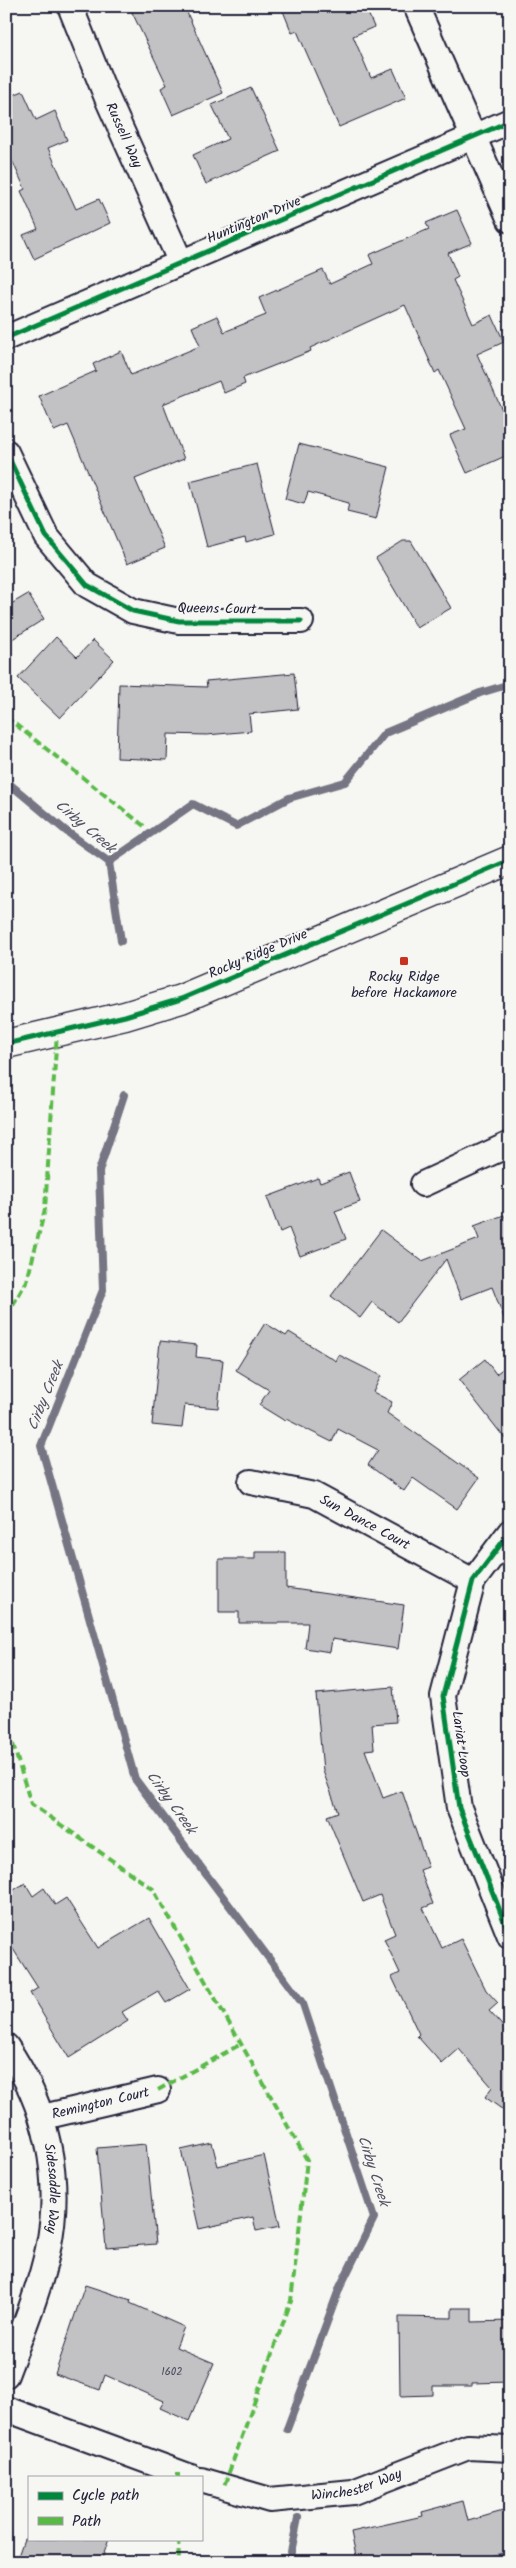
<svg xmlns="http://www.w3.org/2000/svg" width="516" height="2568" viewBox="0 0 516 2568" font-family="Kalam,sans-serif">
	<style>
		.lines { fill: none; stroke-linecap: round; stroke-linejoin: round }
		.stream { stroke: #757583; stroke-width: 8 }
		.building { fill: #c2c2c4; stroke: #22223b }
		.street-casing { stroke: #22223b; stroke-width: 28 }
		.secondary-casing { stroke: #22223b; stroke-width: 31 }
		.street { stroke: #f6f6f2; stroke-width: 24 }
		.secondary { stroke: #f6f6f2; stroke-width: 28 }
		.quiet { stroke: #58b947; stroke-width: 4; stroke-dasharray: 8 4; stroke-linecap: butt }
		.cycleway-casing { stroke: #f6f6f2; stroke-width: 8 }
		.cycleway { stroke: #00873e; stroke-width: 5 }
		.poi-dot { fill: #c8321e; stroke: #f6f6f2; stroke-width: 2 }
		.labels { text-anchor: middle; dominant-baseline: central; stroke-width: 4.5; stroke-linejoin: round; paint-order: stroke }
		.number-label { font-size: 11px; fill: #4a4a5d }
		.street-label { font-size: 14px; fill: #22223b; stroke: #f6f6f2 }
		.poi-label { font-size: 14px; fill: #22223b; stroke: #f6f6f2 }
		.water-label { font-size: 15px; font-style: italic; fill: #535365; stroke: #f6f6f2 }
	</style>
	<rect width="100%" height="100%" fill="#f6f6f2"/>
	<filter id="ink" filterUnits="userSpaceOnUse"><feTurbulence type="fractalNoise" baseFrequency=".02" numOctaves="2"/><feDisplacementMap in="SourceGraphic" scale="10" xChannelSelector="R" yChannelSelector="G"/><feConvolveMatrix kernelMatrix="1 2 1 2 8 2 1 2 1" color-interpolation-filters="sRGB"/></filter>
	<g filter="url(#ink)">
		<g class="lines">
			<!-- stream -->
			<g class="stream">
				<path d="M6,781L66,831L109,862L121,941"/>
				<path d="M109,862L193,804L236,826L289,798L345,782L385,733L480,693L510,684"/>
				<path d="M124,1095L99,1171L103,1290L41,1446L135,1779L303,2004L374,2218L340,2287L287,2429"/>
				<path d="M289,2562L298,2518"/>
			</g>
		</g>
		<!-- building -->
		<g class="building">
			<path d="M129,6H184L223,93L173,115L161,88L167,85Z"/>
			<path d="M281,6H365L374,27L353,36L371,78L393,69L406,98L339,127L297,31L292,33Z"/>
			<path d="M251,88L280,151L206,184L193,155L228,139L212,105Z"/>
			<path d="M23,91L36,120L55,111L67,140L48,148L76,209L99,199L110,223L34,259L23,235L38,229L21,191L25,189L6,147V98Z"/>
			<path d="M457,210L472,243L448,253L458,277L453,280L473,324L492,315L504,342L477,354L510,428V454L467,473L450,435L466,429L439,370L435,373L405,305L310,348L311,351L243,378L245,384L224,393L219,381L163,404L184,459L135,479L165,548L127,564L68,425L54,431L39,396L96,371L93,364L121,351L131,375L200,346L192,327L217,316L224,332L266,315L259,298L323,270L330,284L373,264L369,255L429,229L426,223Z"/>
			<path d="M299,444L389,467L376,519L347,512L349,503L308,492L304,504L285,499Z"/>
			<path d="M257,464L275,534L246,542L245,537L207,547L190,481Z"/>
			<path d="M403,541H411L451,608L417,628L376,558Z"/>
			<path d="M28,594L44,619L6,643V607Z"/>
			<path d="M56,637L77,657L93,640L114,660L60,718L18,678Z"/>
			<path d="M294,673L298,709L249,714L251,731L207,735L168,734L167,760L117,758L119,684L207,687L206,681Z"/>
			<path d="M349,1172L360,1202L335,1211L346,1239L300,1256L289,1228L280,1232L267,1197L318,1178L320,1183Z"/>
			<path d="M504,1215L510,1229V1327L508,1328L492,1287L461,1299L446,1259L398,1322L372,1302L360,1318L331,1296L381,1230L422,1261L479,1239L474,1226Z"/>
			<path d="M265,1323L286,1336L289,1332L336,1361L339,1355L381,1376L373,1392L392,1402L387,1413L479,1478L457,1509L413,1478L404,1491L368,1465L378,1450L338,1429L332,1442L286,1419L285,1421L259,1405L269,1390L236,1370Z"/>
			<path d="M160,1341L197,1345L196,1357L223,1360L218,1408L185,1405L182,1428L152,1425Z"/>
			<path d="M485,1359L496,1374L510,1363V1445L459,1380Z"/>
			<path d="M255,1552H286V1588L404,1605L398,1649L332,1639L330,1652L305,1648L308,1623H239V1612H219V1559H255Z"/>
			<path d="M393,1687L396,1722L372,1724L374,1749L365,1750L383,1798L402,1791L428,1867L420,1870L433,1904L423,1908L442,1948L461,1939L486,1990L498,2003L489,2011L510,2034V2115L485,2097L492,2087L459,2049L442,2064L417,2036L419,2034L392,1977L400,1973L384,1939L395,1934L380,1895L363,1902L327,1816L338,1812L323,1771L316,1694Z"/>
			<path d="M25,1883L33,1896L44,1888L55,1905L66,1898L98,1948L149,1918L190,1989L166,2003L158,1991L122,2012L128,2021L69,2058L30,1993L38,1988L6,1938V1895Z"/>
			<path d="M212,2143L218,2166L264,2155L280,2226L256,2231L253,2217L199,2229L181,2150Z"/>
			<path d="M146,2144L156,2244L106,2248L97,2148Z"/>
			<path d="M85,2285L131,2300L130,2303L184,2327L176,2347L214,2363L189,2421L160,2408L164,2401L105,2375L100,2390L55,2374Z"/>
			<path d="M452,2308H472V2322L510,2321V2382L472,2383V2386H433V2395L400,2396L399,2317L452,2318Z"/>
			<path d="M463,2501L468,2521L510,2509V2551L470,2562H367L366,2558L357,2560L351,2532L423,2516L422,2512Z"/>
			<path d="M24,2539H109L101,2562H16Z"/>
		</g>
		<g class="lines">
			<!-- street casing -->
			<g class="street-casing">
				<g id="street">
					<path id="s1" d="M70,6L107,98L181,263"/>
					<path d="M416,6L510,220"/>
					<path d="M6,338L510,121"/>
					<path d="M6,452L46,536L87,585L133,611L179,621H301"/>
					<path d="M423,1184L510,1144"/>
					<path id="s2" d="M251,1482L314,1495L473,1581"/>
					<path d="M510,1532L473,1581L443,1696L459,1808L510,1936"/>
					<path id="s3" d="M6,2046C47,2105 63,2179 48,2249C39,2292 21,2334 6,2375"/>
					<path id="s4" d="M43,2117L158,2090"/>
					<path d="M6,2409L191,2477"/>
					<path id="s5" d="M201,2480L270,2500L353,2492L468,2447L510,2449"/>
				</g>
			</g>
			<!-- secondary casing -->
			<g class="secondary-casing">
				<path id="secondary" d="M6,1044L125,1016L181,999L510,860"/>
			</g>
			<!-- street -->
			<use href="#street" class="street"/>
			<!-- secondary -->
			<use href="#secondary" class="secondary"/>
			<!-- quiet -->
			<g class="quiet">
				<path d="M6,717L144,826"/>
				<path d="M6,1316L27,1281L45,1209L57,1033"/>
				<path d="M6,1721L31,1804L153,1889L307,2160L291,2301L224,2486"/>
				<path d="M158,2090L241,2044"/>
				<path d="M178,2473V2477"/>
				<path d="M178,2539L179,2562"/>
			</g>
			<!-- cycleway casing -->
			<g class="cycleway-casing">
				<g id="cycleway">
					<path d="M6,338L510,121"/>
					<path d="M6,452L46,536L87,585L133,611L179,621H301"/>
					<path d="M6,1044L125,1016L181,999L510,860"/>
					<path d="M510,1532L473,1581L443,1696L459,1808L510,1936"/>
				</g>
			</g>
			<!-- cycleway -->
			<use href="#cycleway" class="cycleway"/>
		</g>
	</g>
	<!-- markers -->
	<rect class="poi-dot" x="399" y="956" width="10" height="10" rx="2.5"/>
	<g class="labels">
		<!-- number labels -->
		<g class="number-label">
			<text x="172" y="2372">1602</text>
		</g>
		<!-- street labels -->
		<g class="street-label">
			<text stroke="none"><textPath href="#s1" startOffset="140">Russell Way</textPath></text>
			<text transform="translate(254 220) rotate(-23)">Huntington Drive</text>
			<text transform="translate(217 609) rotate(1)">Queens Court</text>
			<text transform="translate(258 954) rotate(-23)">Rocky Ridge Drive</text>
			<text stroke="none"><textPath href="#s2" startOffset="122">Sun Dance Court</textPath></text>
			<text transform="translate(461 1744) rotate(82)">Lariat Loop</text>
			<text stroke="none"><textPath href="#s4" startOffset="59">Remington Court</textPath></text>
			<text stroke="none"><textPath href="#s3" startOffset="152">Sidesaddle Way</textPath></text>
			<text stroke="none"><textPath href="#s5" startOffset="160">Winchester Way</textPath></text>
		</g>
		<!-- poi labels -->
		<g class="poi-label">
			<text x="404" y="977">Rocky Ridge<tspan x="404" dy="16">before Hackamore</tspan></text>
		</g>
		<!-- water labels -->
		<g class="water-label">
			<text transform="translate(85 827) rotate(40)">Cirby Creek</text>
			<text transform="translate(46 1396) rotate(-68)">Cirby Creek</text>
			<text transform="translate(171 1803) rotate(54)">Cirby Creek</text>
			<text transform="translate(373 2171) rotate(72)">Cirby Creek</text>
		</g>
	</g>
	<!-- margin -->
	<rect width="516" height="2568" fill="none" stroke="#f6f6f2" stroke-width="25"/>
	<rect x="12" y="12" width="491" height="2543" fill="none" stroke="#22223b" stroke-width="2" filter="url(#ink)"/>
	<!-- legend -->
	<rect x="28" y="2476" width="175" height="65" fill="#f6f6f2" stroke="#a1a1a9"/>
	<rect x="38" y="2492" width="25" height="8" fill="#00873e" stroke="#a1a1a9"/>
	<text x="72" y="2500" font-size="15" fill="#22223b">Cycle path</text>
	<rect x="38" y="2517" width="25" height="8" fill="#58b947" stroke="#a1a1a9"/>
	<text x="72" y="2526" font-size="15" fill="#22223b">Path</text>
</svg>
